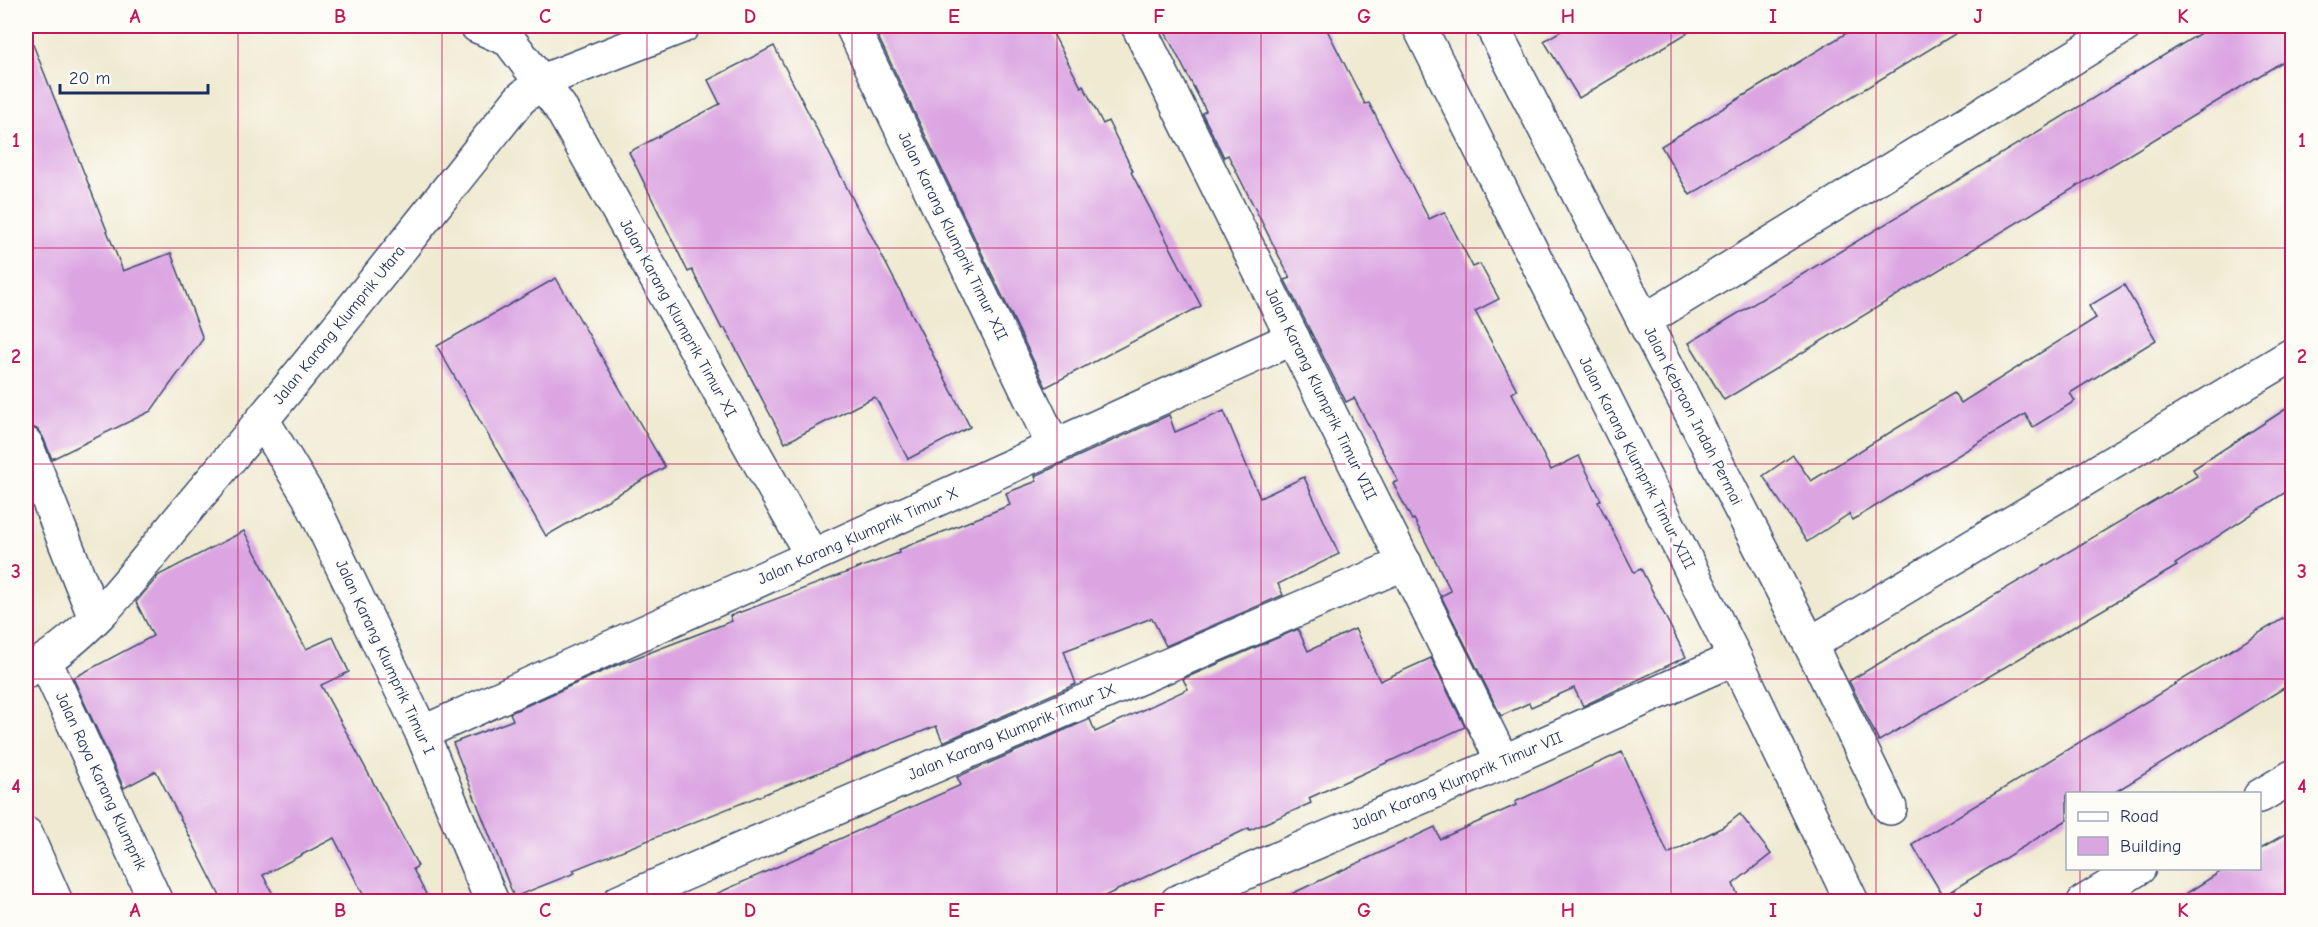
<svg xmlns="http://www.w3.org/2000/svg" width="2318" height="927" viewBox="0 0 2318 927" font-family="'Comic Neue',sans-serif">
	<style>
		.building { fill: #dba5e2 }
		.lines { fill: none; stroke-linecap: round; stroke-linejoin: round }
		.minor-casing { stroke: #3b4b6f; stroke-width: 36 }
		.minor { stroke: #fff; stroke-width: 33 }
		.grid { fill: none; stroke: #c2185b; stroke-width: 1.5; stroke-opacity: 0.55 }
		.labels { text-anchor: middle; dominant-baseline: central; stroke-width: 6; stroke-linejoin: round; paint-order: stroke }
		.street-label { font-size: 16px; fill: #1b2f5e; stroke: #fdfcf7 }
		.neatline { fill: none; stroke: #c2185b; stroke-width: 2 }
		.grid-label { font-size: 20px; text-anchor: middle; font-weight: bold; fill: #c2185b }
	</style>
	<rect width="100%" height="100%" fill="#fdfcf7"/>
	<filter id="ink" filterUnits="userSpaceOnUse"><feTurbulence type="fractalNoise" baseFrequency=".0167" numOctaves="2"/><feDisplacementMap in="SourceGraphic" scale="12" xChannelSelector="R" yChannelSelector="G"/><feConvolveMatrix kernelMatrix="1 2 1 2 8 2 1 2 1" color-interpolation-filters="sRGB"/></filter>
	<filter id="wash" filterUnits="userSpaceOnUse"><feTurbulence type="fractalNoise" baseFrequency=".008" numOctaves="4" result="noise"/><feDisplacementMap in="SourceGraphic" scale="24" xChannelSelector="R" yChannelSelector="G"/><feGaussianBlur stdDeviation="1.35" result="paint"/><feColorMatrix in="noise" values="0 0 0 0 0 0 0 0 0 0 0 0 0 0 0 0 0 1.4 0 .05"/><feComposite in="paint" operator="in"/></filter>
	<g filter="url(#wash)">
		<rect width="100%" height="100%" fill="#efead1"/>
		<g id="blocks">
			<!-- building -->
			<g class="building">
				<path d="M873,26H1049L1081,87L1083,85L1103,124L1108,121L1133,171L1131,172L1201,306L1046,387Z"/>
				<path d="M1162,26H1325L1365,104L1369,103L1429,219L1444,212L1473,267L1480,264L1499,299L1475,311L1517,390L1512,393L1551,470L1579,456L1601,500L1598,502L1634,572L1641,569L1686,657L1583,706L1574,688L1531,707L1529,703L1501,716L1441,596L1451,591L1414,519L1412,520L1393,483L1398,481L1354,398L1346,402L1285,280L1290,278L1228,155L1224,157L1202,113L1206,111Z"/>
				<path d="M1569,26H1699L1579,98L1544,41Z"/>
				<path d="M1858,26H1968L1690,195L1661,146Z"/>
				<path d="M2212,26H2292V56L1724,400L1689,343Z"/>
				<path d="M28,32L123,271L171,253L203,339L151,411L52,459L43,437L37,429L28,425L26,420V33Z"/>
				<path d="M774,46L970,427L908,459L877,400L874,397L785,443L725,328L722,329L692,270L688,272L629,152L720,104L708,80Z"/>
				<path d="M556,278L665,467L546,536L437,346Z"/>
				<path d="M2124,285L2156,340L2070,393L2075,401L2033,427L2025,414L1853,520L1849,514L1807,542L1763,476L1793,455L1811,481L1954,393L1961,403L2096,318L2089,306Z"/>
				<path d="M2292,405V488L2175,564L2177,566L1879,741L1849,681L2197,476L2193,469Z"/>
				<path d="M1224,411L1260,498L1304,477L1339,554L1278,584L1283,595L1166,646L1152,618L1064,651L1076,684L943,742L936,726L573,870L575,873L514,897L453,743L513,720L510,713L617,665L732,621L730,616L899,553L898,550L1010,505L1006,493L1037,481L1035,476L1169,415L1175,432Z"/>
				<path d="M244,531L306,649L333,637L349,672L321,685L418,866L413,869L430,902H367L334,838L263,875L277,902H223L156,771L124,788L73,678L153,636L136,602L159,575Z"/>
				<path d="M2292,613V683L2112,794H2067V820L1943,896L1912,844Z"/>
				<path d="M1298,629L1308,651L1355,629L1380,681L1431,658L1465,727L1309,798L1311,803L1250,830L1249,828L1092,902H698L961,785L957,777L1090,719L1095,732L1188,689L1183,679Z"/>
				<path d="M1622,752L1668,854L1725,826L1740,814L1771,854L1733,884L1741,902H1274L1435,827L1440,839L1516,805L1515,802Z"/>
				<path d="M2292,830V902H2173L2226,868H2259V849Z"/>
			</g>
		</g>
	</g>
	<g filter="url(#ink)">
		<use href="#blocks" fill-opacity="0" stroke="#3b4b6f" stroke-width="1.5"/>
		<g class="lines">
			<!-- minor casing -->
			<g class="minor-casing">
				<g id="minor">
					<path d="M477,26L509,40L560,107L812,556"/>
					<path d="M852,26L1054,447"/>
					<path d="M1138,26L1503,762"/>
					<path d="M1419,26L1735,658L1852,902"/>
					<path d="M1492,26L1810,644L1890,808"/>
					<path d="M1644,321L2125,26"/>
					<path d="M263,421L309,497L422,733L492,902"/>
					<path d="M26,444L95,618"/>
					<path d="M1810,644L2292,355"/>
					<path d="M45,661L156,902"/>
					<path d="M26,671C92,638 144,561 191,505C304,372 411,235 520,99L542,81L683,26"/>
					<path d="M422,733L1293,338"/>
					<path d="M2260,796L2292,777"/>
					<path d="M26,834L56,902"/>
					<path d="M619,902L1405,563"/>
					<path d="M1177,902L1503,762L1735,658"/>
					<path d="M2084,902L2139,868"/>
				</g>
			</g>
			<!-- minor -->
			<use href="#minor" class="minor"/>
		</g>
	</g>
	<!-- grid -->
	<path class="grid" d="M238,26V902M442,26V902M647,26V902M852,26V902M1057,26V902M1261,26V902M1466,26V902M1671,26V902M1876,26V902M2080,26V794M26,248H2292M26,464H2292M26,679H2292M2080,868V902"/>
	<g class="labels">
		<!-- street labels -->
		<g class="street-label">
			<text transform="translate(953 236) rotate(64)">Jalan Karang Klumprik Timur XII</text>
			<text transform="translate(678 318) rotate(61)">Jalan Karang Klumprik Timur XI</text>
			<text transform="translate(339 325) rotate(-51)">Jalan Karang Klumprik Utara</text>
			<text transform="translate(1321 394) rotate(64)">Jalan Karang Klumprik Timur VIII</text>
			<text transform="translate(1693 416) rotate(63)">Jalan Kebraon Indah Permai</text>
			<text transform="translate(1637 463) rotate(63)">Jalan Karang Klumprik Timur XIII</text>
			<text transform="translate(858 536) rotate(-24)">Jalan Karang Klumprik Timur X</text>
			<text transform="translate(385 657) rotate(65)">Jalan Karang Klumprik Timur I</text>
			<text transform="translate(1012 732) rotate(-23)">Jalan Karang Klumprik Timur IX</text>
			<text transform="translate(101 781) rotate(65)">Jalan Raya Karang Klumprik</text>
			<text transform="translate(1457 781) rotate(-23)">Jalan Karang Klumprik Timur VII</text>
		</g>
	</g>
	<!-- margin -->
	<rect width="2318" height="927" fill="none" stroke="#fdfcf7" stroke-width="66"/>
	<!-- legend -->
	<rect x="2066" y="792" width="195" height="78" fill="#fdfcf7" stroke="#a3aaba" stroke-width="1.5"/>
	<rect x="2078" y="812" width="30" height="9" fill="#ffffff" stroke="#a3aaba" stroke-width="1.5"/>
	<text x="2120" y="822" font-size="18" fill="#1b2f5e">Road</text>
	<rect x="2078" y="837" width="30" height="18" fill="#dba5e2" stroke="#a3aaba" stroke-width="1.5"/>
	<text x="2120" y="852" font-size="18" fill="#1b2f5e">Building</text>
	<!-- scale -->
	<path d="M60 84v9h148v-9" fill="none" stroke="#1b2f5e" stroke-width="3"/>
	<text x="69" y="84" font-size="18" fill="#1b2f5e" stroke="#fdfcf7" stroke-width="4.5" paint-order="stroke">20 m</text>
	<rect x="33" y="33" width="2252" height="861" class="neatline"/>
	<g class="grid-label">
		<text x="135" y="23">A</text>
		<text x="340" y="23">B</text>
		<text x="545" y="23">C</text>
		<text x="750" y="23">D</text>
		<text x="954" y="23">E</text>
		<text x="1159" y="23">F</text>
		<text x="1364" y="23">G</text>
		<text x="1568" y="23">H</text>
		<text x="1773" y="23">I</text>
		<text x="1978" y="23">J</text>
		<text x="2183" y="23">K</text>
		<text x="16" y="147">1</text>
		<text x="2302" y="147">1</text>
		<text x="16" y="363">2</text>
		<text x="2302" y="363">2</text>
		<text x="16" y="578">3</text>
		<text x="2302" y="578">3</text>
		<text x="16" y="793">4</text>
		<text x="2302" y="793">4</text>
		<text x="135" y="917">A</text>
		<text x="340" y="917">B</text>
		<text x="545" y="917">C</text>
		<text x="750" y="917">D</text>
		<text x="954" y="917">E</text>
		<text x="1159" y="917">F</text>
		<text x="1364" y="917">G</text>
		<text x="1568" y="917">H</text>
		<text x="1773" y="917">I</text>
		<text x="1978" y="917">J</text>
		<text x="2183" y="917">K</text>
	</g>
</svg>
